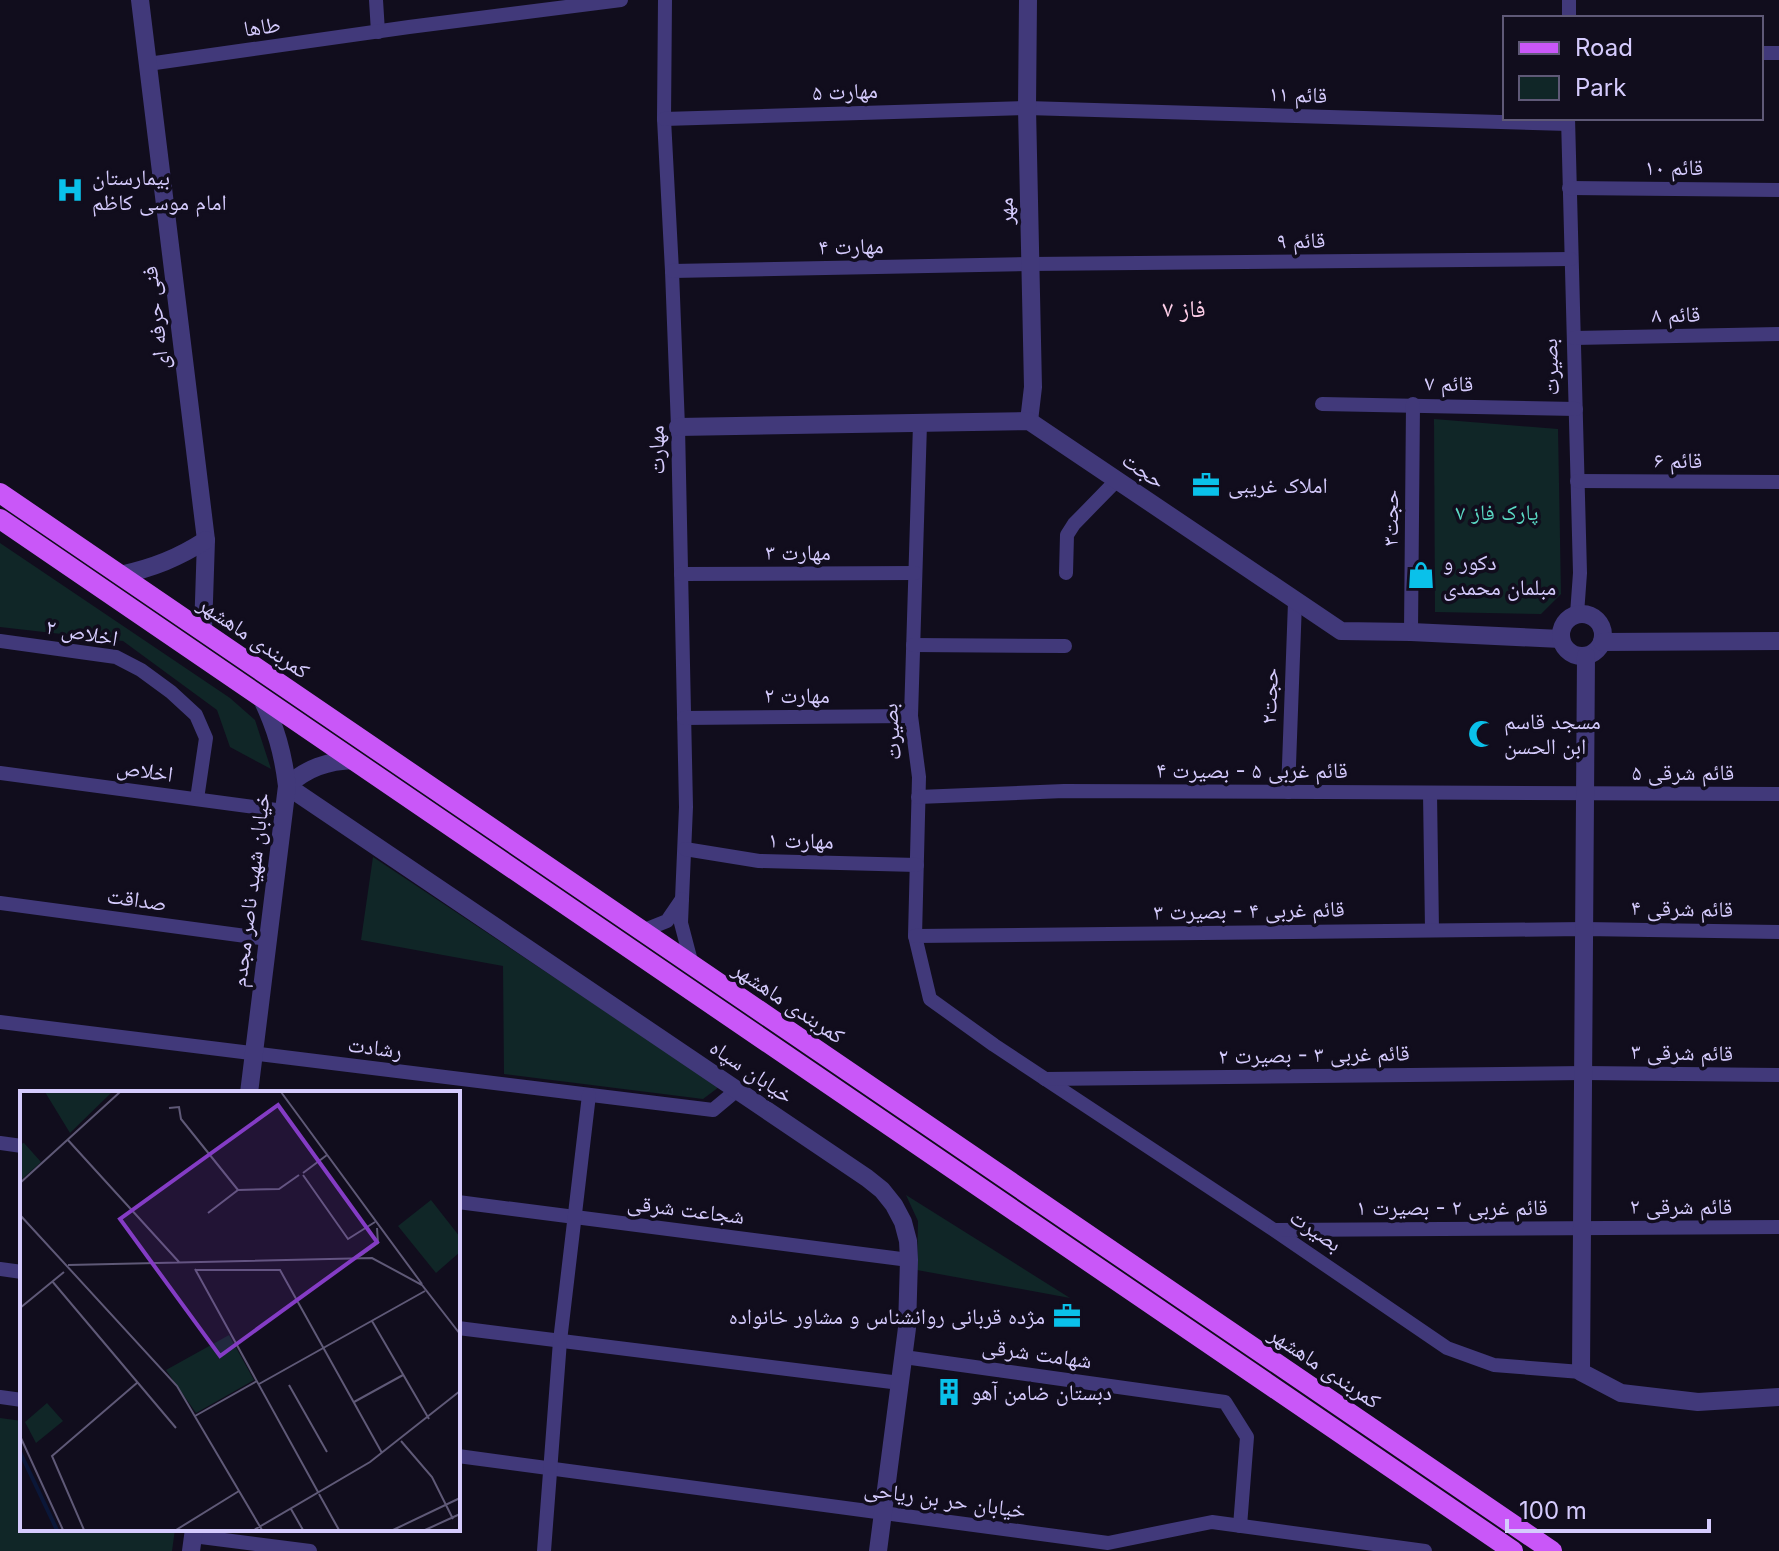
<svg xmlns="http://www.w3.org/2000/svg" width="1779" height="1551" viewBox="0 0 1779 1551" font-family="Inter,'Noto Naskh Arabic',sans-serif">
	<style>
		.green { fill: #102627 }
		.lines { fill: none; stroke-linecap: round; stroke-linejoin: round }
		.minor { stroke: #41397a; stroke-width: 14 }
		.tertiary { stroke: #41397a; stroke-width: 18 }
		.primary { stroke: #c957f8; stroke-width: 20 }
		.labels { text-anchor: middle; dominant-baseline: central; stroke-width: 7; stroke-linejoin: round; paint-order: stroke }
		.street-label { font-size: 22px; fill: #d5cbfd; stroke: #110d1d }
		.poi-label { font-size: 22px; fill: #d5cbfd; stroke: #110d1d; text-anchor: start }
		.park-label { font-size: 22px; fill: #5bd9c4; stroke: #110d1d }
		.neighbourhood-label { font-size: 24px; fill: #fdcde7; stroke: #110d1d }
		.inset-river { fill: none; stroke: #0b1738; stroke-width: 4 }
		.inset-road { fill: none; stroke: #5f5977; stroke-width: 2 }
		.view { fill: #843cc5; fill-opacity: 0.15; stroke: #843cc5; stroke-width: 4 }
		.inset-edge { fill: none; stroke: #d5cbfd; stroke-width: 4 }
	</style>
	<rect width="100%" height="100%" fill="#110d1d"/>
	<!-- green -->
	<g class="green">
		<path d="M1434,419L1558,429L1561,594L1541,614L1435,612Z"/>
		<path d="M0,543L230,698L255,720L271,769L230,747L217,710L123,641L0,627Z"/>
		<path d="M373,857L719,1087L703,1099L504,1074L503,966L361,940Z"/>
		<path d="M906,1195L1070,1298L917,1270L918,1221Z"/>
		<path d="M0,1418L22,1421V1529H175L172,1551H0Z"/>
	</g>
	<g class="lines">
		<!-- minor -->
		<g class="minor">
			<path d="M376,0L378,32"/>
			<path d="M665,0L664,119L672,271L678,427L686,807L682,899"/>
			<path d="M1569,18V0"/>
			<path d="M1761,53H1779"/>
			<path d="M148,64L409,27L621,0"/>
			<path d="M1568,118L1580,573L1577,614"/>
			<path d="M664,119L1027,108L1568,124"/>
			<path d="M1569,188L1779,190"/>
			<path d="M672,271L1030,264L1571,259"/>
			<path d="M1574,338L1779,334"/>
			<path d="M1322,404L1576,409"/>
			<path d="M920,424L911,716L919,777L915,936L930,999L994,1045L1274,1230L1447,1348L1494,1365L1581,1372"/>
			<path d="M1577,481L1779,482"/>
			<path d="M1066,573L1067,535L1074,524L1116,481"/>
			<path d="M681,574L915,573"/>
			<path d="M1411,632L1413,404"/>
			<path d="M0,641L116,657L141,670L171,692L196,715L206,738L197,799"/>
			<path d="M913,645L1065,646"/>
			<path d="M684,718L911,716"/>
			<path d="M0,773L284,811"/>
			<path d="M1288,792L1295,602"/>
			<path d="M1430,793L1432,930"/>
			<path d="M918,797L1064,791L1779,794"/>
			<path d="M685,849L759,861L917,865"/>
			<path d="M0,903L268,939"/>
			<path d="M642,931L667,921L682,899L681,923L692,965"/>
			<path d="M915,936L1584,929L1779,932"/>
			<path d="M0,1022L713,1110L737,1090"/>
			<path d="M1045,1079L1584,1073L1779,1075"/>
			<path d="M0,1143L22,1146"/>
			<path d="M458,1202L909,1260"/>
			<path d="M1275,1230L1779,1227"/>
			<path d="M0,1269L22,1272"/>
			<path d="M458,1328L900,1383"/>
			<path d="M904,1357L1225,1402L1247,1437L1240,1526"/>
			<path d="M0,1397L22,1400"/>
			<path d="M458,1456L1108,1543L1212,1522L1425,1551"/>
			<path d="M193,1536L310,1551"/>
			<path d="M544,1551L560,1341L589,1095"/>
		</g>
		<!-- tertiary -->
		<g class="tertiary">
			<path d="M140,0L206,540L203,631"/>
			<path d="M1028,0L1027,108L1033,387L1029,421"/>
			<path d="M678,427L1029,421L1341,631L1411,632L1561,639"/>
			<path d="M120,575C153,568 178,558 206,540"/>
			<circle cx="1582" cy="635" r="21"/>
			<path d="M1602,642L1779,641"/>
			<path d="M1586,656L1581,1372L1621,1393L1698,1402L1779,1397"/>
			<path d="M287,786L867,1178L882,1190L894,1205L903,1222L908,1241L909,1260L907,1328L878,1551"/>
			<path d="M287,786C307,768 327,761 354,760"/>
			<path d="M249,1093L287,786C283,753 276,728 261,697"/>
			<path d="M191,1551L194,1529"/>
		</g>
		<!-- primary -->
		<g class="primary">
			<path d="M0,493L1552,1551"/>
			<path d="M0,519L1513,1551"/>
		</g>
	</g>
	<!-- icons -->
	<defs>
		<g id="hospital-bare" transform="scale(2.16)"><path d="M-5-5h3v3.5h4V-5h3V5h-3V1.5h-4V5h-3Z" fill="#0ac1ea" stroke="#110d1d" stroke-width="2.5" paint-order="stroke"/></g>
		<g id="office-bare" transform="scale(2.16)"><path d="M-6-3h4V-5.5h4V-3h4V5H-6ZM-1-4.5V-3h2v-1.5ZM-6 0V1H6V0Z" fill="#0ac1ea" stroke="#110d1d" stroke-width="2.5" paint-order="stroke"/></g>
		<g id="shop-bare" transform="scale(2.16)"><path d="M-5-2.5h2.3a2.7 3.5 0 0 1 5.4 0H5L5.5 6h-11ZM-1.5-2.5h3a1.5 2.3 0 0 0-3 0Z" fill="#0ac1ea" stroke="#110d1d" stroke-width="2.5" paint-order="stroke"/></g>
		<g id="mosque-bare" transform="scale(2.16)"><path d="M3.5-4.9A6 6 0 1 0 3.5 4.9A5 5 0 1 1 3.5-4.9Z" fill="#0ac1ea" stroke="#110d1d" stroke-width="2.5" paint-order="stroke"/></g>
		<g id="building-bare" transform="scale(2.16)"><path d="M-4-6H4V6H1V3H-1V6H-4ZM-2.5-4.3h1.7v1.8h-1.7ZM.8-4.3h1.7v1.8H.8ZM-2.5-1h1.7V.8h-1.7ZM.8-1h1.7V.8H.8Z" fill="#0ac1ea" stroke="#110d1d" stroke-width="2.5" paint-order="stroke"/></g>
	</defs>
	<g fill-rule="evenodd">
		<use href="#hospital-bare" x="70" y="190"/>
		<use href="#office-bare" x="1206" y="485"/>
		<use href="#shop-bare" x="1421" y="575"/>
		<use href="#mosque-bare" x="1482" y="734"/>
		<use href="#office-bare" x="1067" y="1316"/>
		<use href="#building-bare" x="949" y="1392"/>
	</g>
	<g class="labels">
		<!-- street labels -->
		<g class="street-label">
			<text transform="translate(262 26) rotate(-8)">طاها</text>
			<text transform="translate(845 91) rotate(-2)">مهارت ۵</text>
			<text transform="translate(1298 94) rotate(2)">قائم ۱۱</text>
			<text x="1674" y="167">قائم ۱۰</text>
			<text transform="translate(1005 211) rotate(-91)">مهر</text>
			<text transform="translate(1301 240) rotate(-1)">قائم ۹</text>
			<text transform="translate(851 246) rotate(-1)">مهارت ۴</text>
			<text transform="translate(1676 314) rotate(-1)">قائم ۸</text>
			<text transform="translate(155 318) rotate(-97)">فنی حرفه ای</text>
			<text transform="translate(1550 367) rotate(-92)">بصیرت</text>
			<text transform="translate(1449 383) rotate(1)">قائم ۷</text>
			<text transform="translate(656 450) rotate(-91)">مهارت</text>
			<text x="1678" y="460">قائم ۶</text>
			<text transform="translate(1144 470) rotate(34)">حجت</text>
			<text transform="translate(1390 518) rotate(-90)">حجت۳</text>
			<text x="798" y="552">مهارت ۳</text>
			<text transform="translate(82 632) rotate(10)">اخلاص ۲</text>
			<text transform="translate(254 637) rotate(34)">کمربندی ماهشهر</text>
			<text x="797" y="695">مهارت ۲</text>
			<text transform="translate(1269 696) rotate(-88)">حجت۲</text>
			<text transform="translate(891 732) rotate(-94)">بصیرت</text>
			<text transform="translate(145 770) rotate(8)">اخلاص</text>
			<text x="1252" y="770">قائم غربی ۵ - بصیرت ۴</text>
			<text x="1683" y="772">قائم شرقی ۵</text>
			<text transform="translate(801 840) rotate(1)">مهارت ۱</text>
			<text transform="translate(250 890) rotate(-83)">خیابان شهید ناصر مجدم</text>
			<text transform="translate(137 899) rotate(8)">صداقت</text>
			<text transform="translate(1682 908) rotate(1)">قائم شرقی ۴</text>
			<text transform="translate(1249 910) rotate(-1)">قائم غربی ۴ - بصیرت ۳</text>
			<text transform="translate(789 1002) rotate(34)">کمربندی ماهشهر</text>
			<text transform="translate(375 1047) rotate(7)">رشادت</text>
			<text transform="translate(1682 1052) rotate(1)">قائم شرقی ۳</text>
			<text transform="translate(1314 1054) rotate(-1)">قائم غربی ۳ - بصیرت ۲</text>
			<text transform="translate(752 1071) rotate(34)">خیابان سپاه</text>
			<text x="1681" y="1206">قائم شرقی ۲</text>
			<text x="1452" y="1207">قائم غربی ۲ - بصیرت ۱</text>
			<text transform="translate(686 1209) rotate(7)">شجاعت شرقی</text>
			<text transform="translate(1316 1230) rotate(34)">بصیرت</text>
			<text transform="translate(1037 1353) rotate(8)">شهامت شرقی</text>
			<text transform="translate(1325 1367) rotate(34)">کمربندی ماهشهر</text>
			<text transform="translate(945 1499) rotate(8)">خیابان حر بن ریاحی</text>
		</g>
		<!-- poi labels -->
		<g class="poi-label">
			<text x="92" y="177">بیمارستان<tspan x="92" dy="25">امام موسی کاظم</tspan></text>
			<text x="1228" y="485">املاک غریبی</text>
			<text x="1443" y="562">دکور و<tspan x="1443" dy="25">مبلمان محمدی</tspan></text>
			<text x="1504" y="721">مسجد قاسم<tspan x="1504" dy="25">ابن الحسن</tspan></text>
			<text x="1045" y="1316" text-anchor="end">مژده قربانی روانشناس و مشاور خانواده</text>
			<text x="971" y="1392">دبستان ضامن آهو</text>
		</g>
		<!-- park labels -->
		<g class="park-label">
			<text x="1497" y="512">پارک فاز ۷</text>
		</g>
		<!-- neighbourhood labels -->
		<g class="neighbourhood-label">
			<text x="1184" y="308">فاز ۷</text>
		</g>
	</g>
	<!-- overview -->
	<g transform="translate(20 1091)">
		<rect width="440" height="440" fill="#110d1d"/>
		<path d="M25,1H92L50,42ZM4,52L21,71L0,90V53ZM411,109L440,146V161L416,182L378,135ZM209,244L234,289L176,322L146,279ZM27,312L43,330L16,352L5,331Z" fill="#102627"/>
		<path class="inset-river" d="M0,361L37,439"/>
		<path class="inset-road" d="M261,1L402,193M149,17L159,16L161,28L218,99M47,48L159,171M283,82L307,64M283,84L328,148L355,131M0,92L100,1M188,122L218,99L259,98L279,84M0,124L157,295L242,439M340,165L358,152L357,137M48,174L352,167L402,194L440,243M175,178L298,401M176,179H260L362,362M32,190L156,337M0,217L44,181M352,230L409,328M239,293L405,200M269,294L307,361M334,311L383,284M175,325L237,290M0,345L43,439M381,350L412,386L433,428M299,403L319,439M271,418L283,439M64,439L32,365L118,291M156,439L219,400M234,439L350,371L440,300M373,439L440,407M405,439L440,423"/>
		<path class="view" d="M258,14L357,151L200,265L100,128Z"/>
		<rect width="440" height="440" class="inset-edge"/>
	</g>
	<!-- legend -->
	<rect x="1503" y="16" width="260" height="104" fill="#110d1d" stroke="#5f5977" stroke-width="2"/>
	<rect x="1519" y="42" width="40" height="12" fill="#c957f8" stroke="#5f5977" stroke-width="2"/>
	<text x="1575" y="56" font-size="24" fill="#d5cbfd">Road</text>
	<rect x="1519" y="76" width="40" height="24" fill="#102627" stroke="#5f5977" stroke-width="2"/>
	<text x="1575" y="96" font-size="24" fill="#d5cbfd">Park</text>
	<!-- scale -->
	<path d="M1507 1519v12h202v-12" fill="none" stroke="#d5cbfd" stroke-width="4"/>
	<text x="1519" y="1519" font-size="24" fill="#d5cbfd" stroke="#110d1d" stroke-width="6" paint-order="stroke">100 m</text>
</svg>
